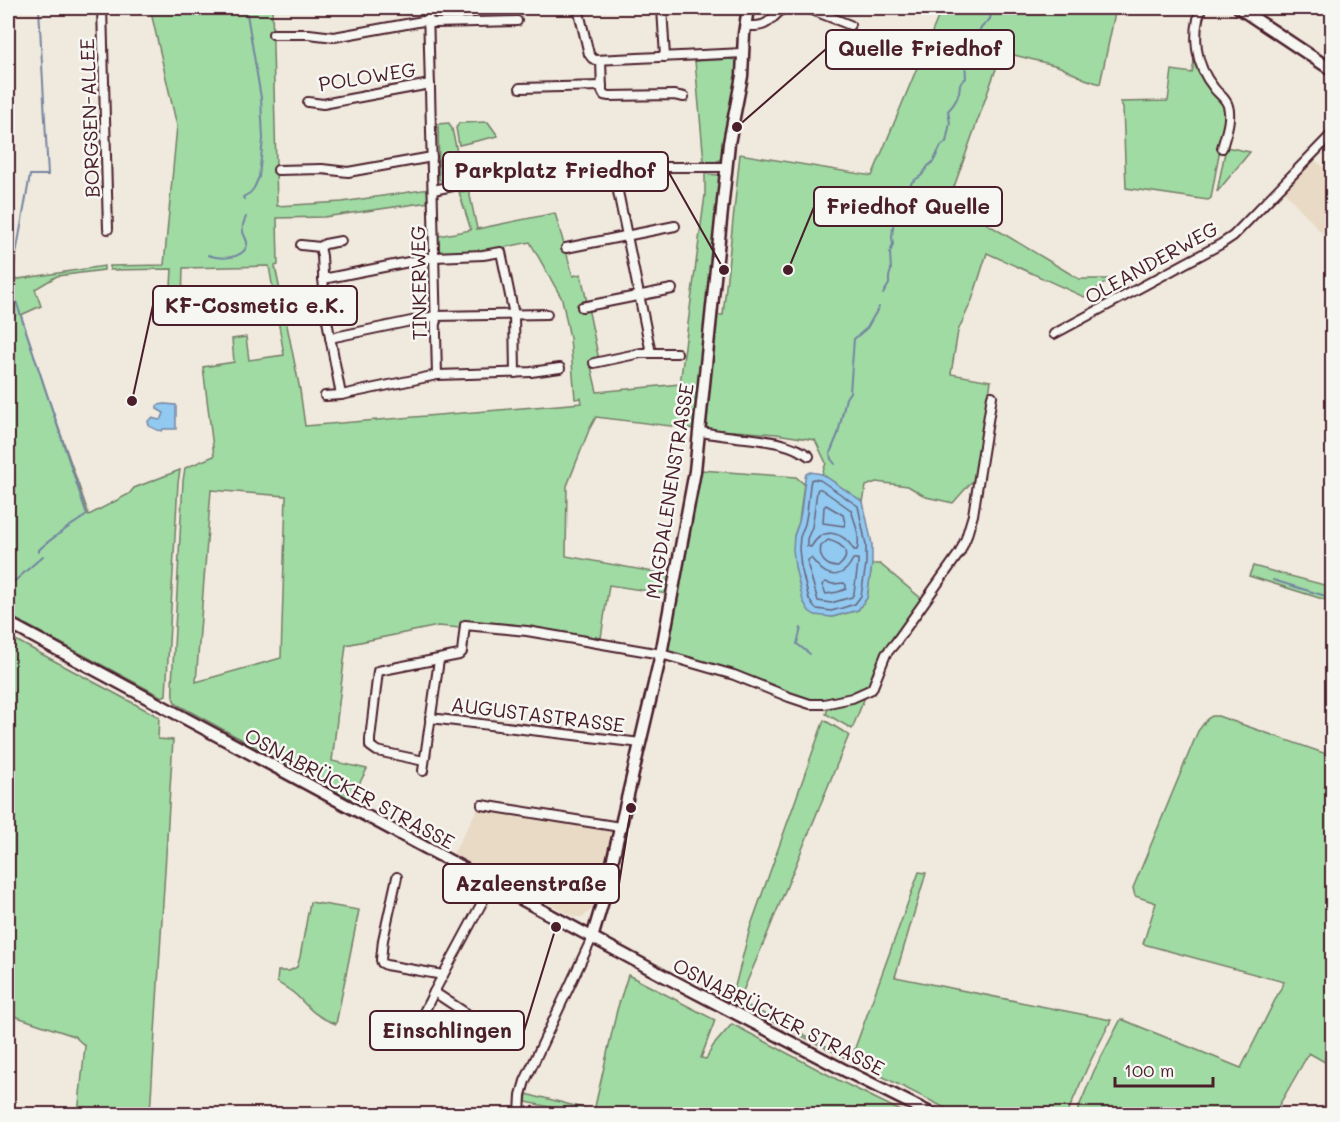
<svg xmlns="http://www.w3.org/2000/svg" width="1340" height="1122" viewBox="0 0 1340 1122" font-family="Mali,sans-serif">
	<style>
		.built { fill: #e8dac4 }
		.green { fill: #9fdba3; stroke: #747d67; stroke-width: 1.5; fill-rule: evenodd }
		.water { fill: #91c9f0; stroke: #7585a1; stroke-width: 1.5 }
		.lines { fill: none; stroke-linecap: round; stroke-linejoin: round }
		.shore { stroke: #66637a; stroke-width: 1.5 }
		.stream { stroke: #7585a1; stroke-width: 2 }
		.street-casing { stroke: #4a1f2b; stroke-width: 12 }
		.secondary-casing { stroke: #4a1f2b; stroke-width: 15 }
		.street { stroke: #f6f6f2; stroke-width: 8 }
		.secondary { stroke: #f6f6f2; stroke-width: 10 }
		.rail-casing { stroke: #4a1f2b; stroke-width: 4.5 }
		.rail { stroke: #f6f6f2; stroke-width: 2; stroke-dasharray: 7; stroke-linecap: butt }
		.labels { text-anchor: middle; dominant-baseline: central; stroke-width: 5; stroke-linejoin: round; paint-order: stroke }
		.street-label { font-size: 20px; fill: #4a1f2b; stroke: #f6f6f2 }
		.leader { fill: none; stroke: #4a1f2b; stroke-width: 2 }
		.callout-dot { fill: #4a1f2b; stroke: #f6f6f2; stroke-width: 2 }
		.callout { fill: #f6f6f2; stroke: #4a1f2b; stroke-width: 2 }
		.callout-label { font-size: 21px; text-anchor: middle; font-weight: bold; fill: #4a1f2b }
	</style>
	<rect width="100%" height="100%" fill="#f0e9dd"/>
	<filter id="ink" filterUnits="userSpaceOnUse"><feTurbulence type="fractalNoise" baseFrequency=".0167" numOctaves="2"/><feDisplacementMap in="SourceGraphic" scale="12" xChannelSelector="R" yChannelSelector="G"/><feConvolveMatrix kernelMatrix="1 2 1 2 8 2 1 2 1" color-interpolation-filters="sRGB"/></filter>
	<g filter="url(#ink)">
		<!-- built -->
		<g class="built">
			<path d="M40,8H150L151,13L106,14V9L40,10Z"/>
			<path d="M1314,160L1332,172V244L1284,191Z"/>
			<path d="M478,808L608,831L611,833L612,841L600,892L592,909L583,917H575L453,854Z"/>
		</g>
		<!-- green -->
		<g class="green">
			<path d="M150,8H272L277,206L342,202L429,189V202L324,217L277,218L278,265L275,266L300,390L305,426L582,403L581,398L575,399L570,338L562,299L530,242L482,252L439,253L438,236L471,230L459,192L469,191L477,229L555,213L573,276L581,274L599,360L590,362L597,392L680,384L705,195V174L720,175L695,429L596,417L589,430L567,486L566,556L670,575L667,594L609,585L601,638L512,624L462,621L461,628L438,626L346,645L332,761L367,769L351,799L178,705C171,700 173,692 173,685L172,684L183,481L185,468L214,456L203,367L234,362L232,339L246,337L249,360L284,355L269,266L183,268L182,302H179L178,291L171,286L172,269L110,270V266L164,265L177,126ZM211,490L286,496L281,658L196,682Z"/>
			<path d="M942,8H1116L1100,84L1085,79L1058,66L1002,52L949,201L1079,279H1111L1084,297L987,253L972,300L958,331L951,374L991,381L976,477L953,503L926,497L908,486L876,482L866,486L863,502L822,474L826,463L815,440L776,434L706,429L717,315H723L740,154L872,176Z"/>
			<path d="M1195,55L1224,102L1227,110L1211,198L1208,200L1126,188L1123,107L1120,102L1168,101L1172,70L1192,73Z"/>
			<path d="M733,59L736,62V82L727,121L722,158L716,162H704L695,61Z"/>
			<path d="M488,122L498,136L459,145L456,128L459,123Z"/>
			<path d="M449,123L452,129L462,174V179L443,183L439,179L438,124Z"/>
			<path d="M1226,147L1250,152L1217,192Z"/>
			<path d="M104,266V270L57,276L35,289L41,306L21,315L49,400L89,515L129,494L134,488L180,470L178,483L166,695L162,697L8,615V303L12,280Z"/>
			<path d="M701,470L796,477L804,484L799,522L794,536L832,617L858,610L867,598L872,564H880L923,600L891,646H885L867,688C848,697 830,701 809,701L669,655L667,652Z"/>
			<path d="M1253,566L1332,587V602L1249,576Z"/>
			<path d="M8,636L159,717L158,739L173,740L150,1114H78L85,1046L74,1036L8,1014Z"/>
			<path d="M865,697L852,729L826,714L829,706Z"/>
			<path d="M1212,716H1218L1332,756V1066L1309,1053L1274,1114H1076L1094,1071L1121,1019L1241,1068L1284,982L1143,944L1156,903L1135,896L1133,888L1198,731L1207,719Z"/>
			<path d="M824,720L849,735L764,942L737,1005L731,1002L750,928Z"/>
			<path d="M919,872L926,873L895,977L1111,1020L1088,1066L1067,1114H957L744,1007L745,1004L851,1059Z"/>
			<path d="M310,902L359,910L336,1024C316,1017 311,1010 297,996C291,990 283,986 277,982L278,971H289L297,967L300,957Z"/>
			<path d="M628,975L715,1020L701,1058L706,1059L713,1046L732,1024L840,1081L907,1114H582L526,1102L527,1094L540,1098L541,1097L594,1111L617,1010Z"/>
		</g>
		<!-- water -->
		<g class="water">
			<path d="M165,404L176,405V429H163L162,431L157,430L149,426L148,421L152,418L159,420L162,418L164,413L157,409V406L158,405Z"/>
			<path d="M810,472L822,474L863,502L872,544V564L867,598L858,610L832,617L815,615L809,611L803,601L795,567L793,549L794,536L799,522L801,512L805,478L806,474Z"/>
		</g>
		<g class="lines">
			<!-- shore -->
			<g class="shore">
				<path d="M813,479L820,480L858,506L866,545V564L861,596L855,604L842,608L831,611L817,609L813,606L809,599L801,567L799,549L800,537L805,524L807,513L810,485L811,480Z"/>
				<path d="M818,489H821L851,510C855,522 861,539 857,550H854C843,531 823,526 811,547L807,546V539L812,527L814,514L817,491Z"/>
				<path d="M826,505L843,515L845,523L844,526L823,523L824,507Z"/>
				<path d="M828,540C844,544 853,555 838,567C826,567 818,558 821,546Z"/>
				<path d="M811,558C813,560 815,563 817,565C831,581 845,576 853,559H858V564L854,593L852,597L831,603L818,601L808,566V560Z"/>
				<path d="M825,582L833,584L844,583L846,585V589L838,592L826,594L822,585Z"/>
			</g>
			<!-- stream -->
			<g class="stream">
				<path d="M39,8L48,175H30L10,288L15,298L87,515C71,526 53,536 39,550V552"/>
				<path d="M244,199L243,197L250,193L254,188L259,177L263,139L261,98L246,8"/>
				<path d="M208,255C219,259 243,260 247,245C248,239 243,236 243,231C242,227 244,221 246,217"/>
				<path d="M883,294L889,284V277L891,270L890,253L893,244L892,237L894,218L912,182L922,175L928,166L933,162L941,146L946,142L950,123L948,111C956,103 960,95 960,84L966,78L965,59L973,47L980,29L990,19L992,8"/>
				<path d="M835,464L831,459L830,453L838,434L846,398L850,392L854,339L867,328L879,307"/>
				<path d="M1273,580L1332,598"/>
				<path d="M8,587L43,556"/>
				<path d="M801,628L797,644L810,654"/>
				<path d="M1328,1040L1327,1026L1332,1017"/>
				<path d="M1329,1054L1332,1057"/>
			</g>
			<!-- street casing -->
			<g class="street-casing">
				<g id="street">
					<path d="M102,8L108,229"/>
					<path d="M428,8L437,375"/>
					<path d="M578,8L589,54L592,58L595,60L744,53"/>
					<path d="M662,8L665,57"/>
					<path d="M807,8L850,25"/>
					<path d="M1201,8C1192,35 1195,65 1214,88C1218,94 1226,98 1228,106C1232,119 1225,136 1222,148"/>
					<path d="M745,26C768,27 767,23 783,8"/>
					<path d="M273,34H309L334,37L423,21L435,23L517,21"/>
					<path d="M601,60L602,91L604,95L609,96L674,95L684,97"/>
					<path d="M520,88L602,86"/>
					<path d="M308,102L323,104L430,84"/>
					<path d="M615,167V177L651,353"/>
					<path d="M278,170L322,169L348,172L432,157"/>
					<path d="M433,190L549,167H727"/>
					<path d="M301,245L320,247L322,256L325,310L341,395"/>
					<path d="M320,247L325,244L341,241"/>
					<path d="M566,248L675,226"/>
					<path d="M323,279L434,257L483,255L501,252L514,315L515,373"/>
					<path d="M582,307L672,289"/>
					<path d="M1054,334L1221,244L1233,236L1332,134"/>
					<path d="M330,338L435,316L547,314"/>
					<path d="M594,363L641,353H677"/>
					<path d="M325,396L341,395L437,375L531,372L560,368"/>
					<path d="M700,432C715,434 731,437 746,438C769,441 790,443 809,456"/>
					<path d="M430,718L641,743"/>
					<path d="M424,761L377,751L370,746V739L378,671L459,655L462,652L465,625L527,631L661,654L734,675L789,697L810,704H824L852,698L872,689L886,654L896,642L960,552L966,538L973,515L992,396"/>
					<path d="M423,771L439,660"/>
					<path d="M482,805L620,827"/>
					<path d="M397,877L383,940L381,960L382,963L386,965L443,975"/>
					<path d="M434,992L484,1025"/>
					<path d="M410,1040L434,992L492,884"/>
					<path d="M520,1114L521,1095L525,1081L592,938"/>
				</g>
			</g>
			<!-- secondary casing -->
			<g class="secondary-casing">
				<g id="secondary">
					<path d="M1239,8L1332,70"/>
					<path d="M8,623L662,975L846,1071L932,1114"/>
					<path d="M592,938L603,901L661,654L695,471L729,143L742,76L744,34L748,8"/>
				</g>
			</g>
			<!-- street -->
			<use href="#street" class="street"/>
			<!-- secondary -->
			<use href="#secondary" class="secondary"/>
			<!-- rail casing -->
			<g class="rail-casing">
				<path id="rail" d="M1325,8L1332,13"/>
			</g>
			<!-- rail -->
			<use href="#rail" class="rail"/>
		</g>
	</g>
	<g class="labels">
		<!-- street labels -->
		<g class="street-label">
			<text transform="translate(367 76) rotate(-9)">POLOWEG</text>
			<text transform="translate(89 118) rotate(-92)">BORGSEN-ALLEE</text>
			<text transform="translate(1151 262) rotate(-29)">OLEANDERWEG</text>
			<text transform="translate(418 283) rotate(-91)">TINKERWEG</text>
			<text transform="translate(669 491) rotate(-81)">MAGDALENENSTRASSE</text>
			<text transform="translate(538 714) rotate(7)">AUGUSTASTRASSE</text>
			<text transform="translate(350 788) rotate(28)">OSNABRÜCKER STRASSE</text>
			<text transform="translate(779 1016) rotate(27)">OSNABRÜCKER STRASSE</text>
		</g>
	</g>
	<!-- callouts -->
	<path class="leader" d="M737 127L826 49M724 270L668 171M788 270L814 207M132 401L153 305M631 808L619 884M556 927L524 1031"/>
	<g class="callout-dot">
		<circle cx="737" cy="127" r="6"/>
		<circle cx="724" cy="270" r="6"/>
		<circle cx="788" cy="270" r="6"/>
		<circle cx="132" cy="401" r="6"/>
		<circle cx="631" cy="808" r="6"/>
		<circle cx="556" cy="927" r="6"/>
	</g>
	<g class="callout">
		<rect x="826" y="30" width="188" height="39" rx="6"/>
		<rect x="443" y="152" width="225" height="39" rx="6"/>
		<rect x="814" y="187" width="188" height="39" rx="6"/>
		<rect x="153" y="286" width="204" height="39" rx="6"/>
		<rect x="443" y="864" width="176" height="39" rx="6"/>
		<rect x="370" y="1011" width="154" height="39" rx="6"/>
	</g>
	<g class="callout-label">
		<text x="920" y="56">Quelle Friedhof</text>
		<text x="555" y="178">Parkplatz Friedhof</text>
		<text x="908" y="214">Friedhof Quelle</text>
		<text x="255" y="313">KF-Cosmetic e.K.</text>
		<text x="531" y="891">Azaleenstraße</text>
		<text x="447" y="1038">Einschlingen</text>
	</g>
	<!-- margin -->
	<rect width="1340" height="1122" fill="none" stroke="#f6f6f2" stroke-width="30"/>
	<rect x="15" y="15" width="1310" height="1092" fill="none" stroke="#4a1f2b" stroke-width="2" filter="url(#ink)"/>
	<!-- scale -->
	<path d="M1115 1077v9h98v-9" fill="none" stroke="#4a1f2b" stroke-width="3"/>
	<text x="1124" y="1077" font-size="18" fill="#4a1f2b" stroke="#f6f6f2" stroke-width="4.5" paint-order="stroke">100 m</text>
</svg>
